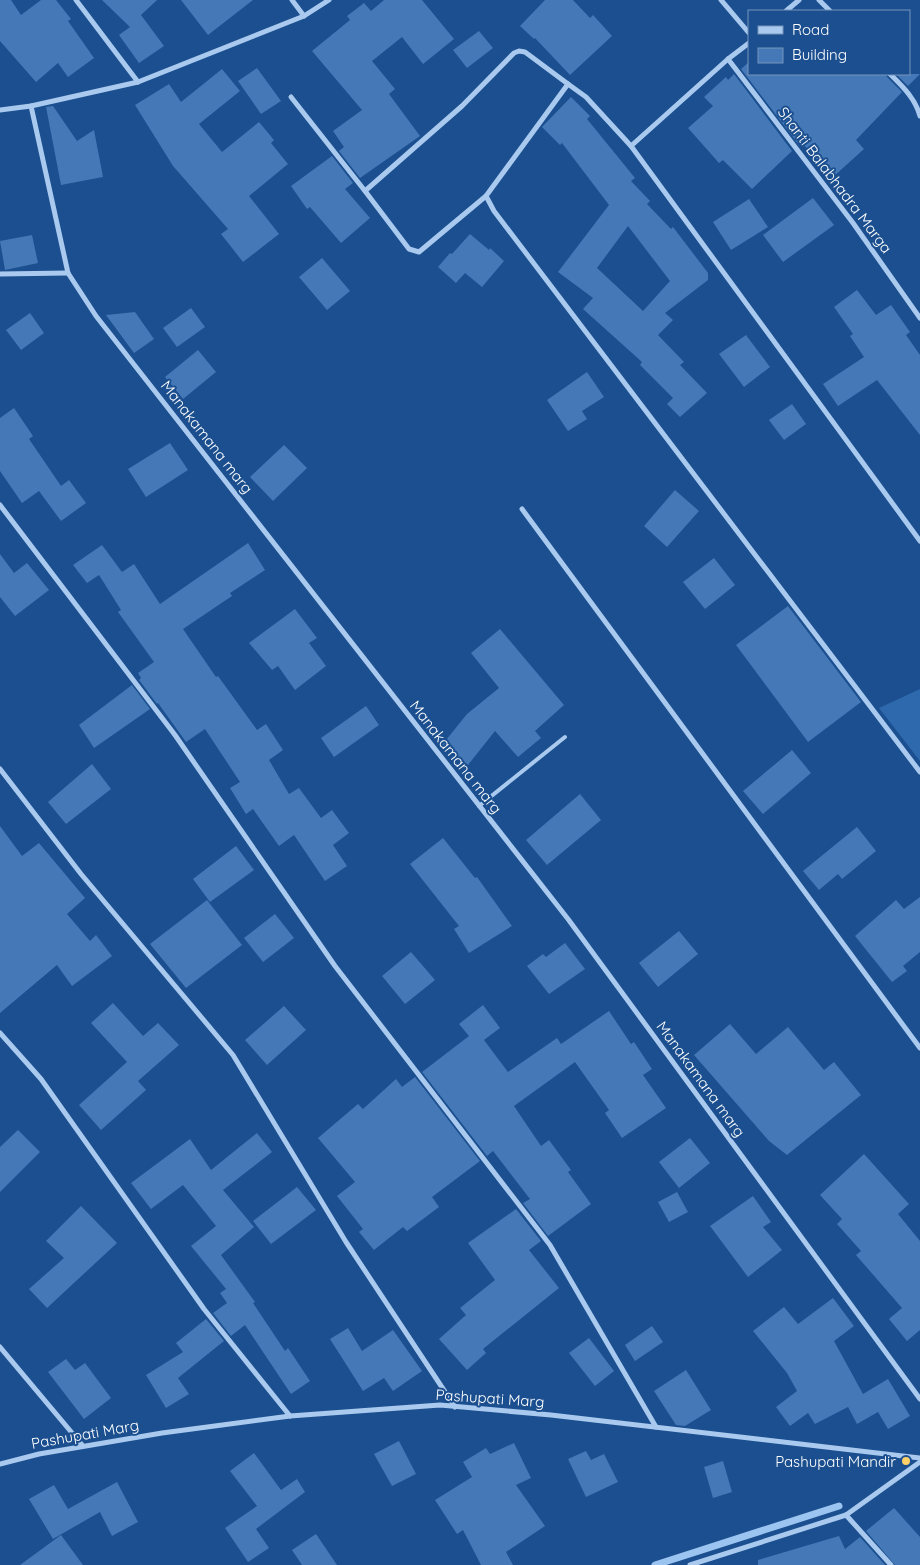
<svg xmlns="http://www.w3.org/2000/svg" width="920" height="1565" viewBox="0 0 920 1565" font-family="Quicksand,sans-serif">
	<style>
		.green { fill: #2e69ad }
		.lines { fill: none; stroke-linecap: round; stroke-linejoin: round }
		.stream { stroke: #9cc4f0; stroke-width: 7 }
		.building { fill: #4478b7; fill-rule: evenodd }
		.lane { stroke: #a9c9ee; stroke-width: 4 }
		.street { stroke: #a9c9ee; stroke-width: 5 }
		.poi-dot { fill: #ffd166; stroke: #1b4f8f; stroke-width: 2 }
		.labels { text-anchor: middle; dominant-baseline: central; stroke-width: 4; stroke-linejoin: round; paint-order: stroke }
		.street-label { font-size: 15px; fill: #fff; stroke: #1b4f8f }
		.poi-label { font-size: 15px; fill: #fff; stroke: #1b4f8f; text-anchor: end }
	</style>
	<rect width="100%" height="100%" fill="#1b4f8f"/>
	<!-- green -->
	<path class="green" d="M920,689V761L879,708Z"/>
	<g class="lines">
		<!-- stream -->
		<path class="stream" d="M655,1565L839,1506"/>
	</g>
	<!-- building -->
	<g class="building">
		<path d="M0,0H11L21,15L41,0H56L71,19L68,21L94,58L68,77L58,63L36,82L0,41Z"/>
		<path d="M102,0H157L141,15L164,46L139,63L119,35L130,27Z"/>
		<path d="M181,0H253L208,35Z"/>
		<path d="M384,0H422L454,39L423,64L402,37L372,61L395,89L389,94L420,136L360,178L339,151L344,147L333,131L362,110L312,51L350,20L347,16L364,3L371,11Z"/>
		<path d="M545,0H573L590,18L593,15L612,36L570,75L535,38L534,39L520,26Z"/>
		<path d="M479,31L493,48L467,68L453,50Z"/>
		<path d="M749,62V74H886L887,77L902,92L856,140L864,149L833,177L801,142L799,145L741,69Z"/>
		<path d="M257,68L281,101L261,114L238,81Z"/>
		<path d="M222,69L240,91L199,124L222,152L259,122L274,140L271,143L288,164L249,196L279,234L243,262L221,234L228,229L173,166L135,105L169,84L181,102Z"/>
		<path d="M734,74L792,151L752,189L723,160L719,163L688,128L713,106L704,97L726,77L728,80Z"/>
		<path d="M896,74H920L908,86Z"/>
		<path d="M571,97L590,116L587,119L635,178L631,181L650,201L647,204L671,229L673,227L708,273V280L665,313L673,320L658,335L684,362L680,365L707,393L680,417L667,404L673,398L640,365L642,362L583,309L593,298L558,272L609,205L562,143L560,145L542,127ZM628,226L670,281L643,311L597,268Z"/>
		<path d="M53,106L77,141L94,130L103,177L61,185L46,107Z"/>
		<path d="M332,156L353,183L345,189L370,218L341,243L310,207L307,209L291,186Z"/>
		<path d="M813,198L834,225L783,262L763,235Z"/>
		<path d="M749,199L768,227L731,250L713,222Z"/>
		<path d="M470,234L489,250L490,248L504,261L482,287L465,273L456,283L438,267L450,253L452,254Z"/>
		<path d="M32,235L38,263L5,270L0,241Z"/>
		<path d="M322,258L350,291L327,310L299,277Z"/>
		<path d="M857,290L876,315L891,305L910,332L906,335L920,355V435L877,380L838,406L823,384L864,357L850,336L853,334L834,307Z"/>
		<path d="M191,308L205,327L177,347L163,328Z"/>
		<path d="M135,312L154,339L134,353L106,315Z"/>
		<path d="M30,313L44,333L21,350L6,330Z"/>
		<path d="M746,335L770,367L744,387L719,354Z"/>
		<path d="M198,350L216,372L183,399L165,377Z"/>
		<path d="M587,372L604,397L582,411L587,419L568,431L547,400Z"/>
		<path d="M792,404L806,424L784,440L769,420Z"/>
		<path d="M14,408L33,436L29,439L61,486L69,480L86,503L61,521L39,491L22,503L0,471V418Z"/>
		<path d="M170,443L188,470L146,497L128,469Z"/>
		<path d="M284,445L307,468L273,501L250,477Z"/>
		<path d="M675,490L699,511L667,547L644,526Z"/>
		<path d="M248,543L265,570L230,593L232,596L183,629L216,677L218,676L257,730L266,724L283,750L269,760L289,794L299,788L321,818L332,810L349,833L333,845L347,866L325,881L294,835L279,846L253,809L246,814L230,788L240,782L205,729L186,742L158,703L157,704L139,680L141,678L138,673L154,662L118,612L121,610L99,575L87,583L73,565L102,545L122,572L134,564L160,604Z"/>
		<path d="M0,554L14,573L27,563L49,590L15,616L0,597Z"/>
		<path d="M714,558L735,585L705,609L683,582Z"/>
		<path d="M788,606L861,702L808,742L736,645Z"/>
		<path d="M295,609L317,638L309,643L326,666L295,690L278,666L272,670L249,643Z"/>
		<path d="M500,629L564,705L535,731L541,738L518,757L495,731L468,765L442,745L467,714L499,688L471,653Z"/>
		<path d="M132,685L150,709L94,748L79,725Z"/>
		<path d="M366,706L379,725L334,757L321,738Z"/>
		<path d="M792,750L811,773L763,814L743,791Z"/>
		<path d="M92,764L111,789L66,824L48,802Z"/>
		<path d="M580,794L601,820L547,865L526,840Z"/>
		<path d="M0,826L22,856L39,843L85,898L67,914L90,941L96,935L112,956L72,986L57,965L0,1013Z"/>
		<path d="M857,827L876,851L842,879L838,874L819,890L803,871Z"/>
		<path d="M443,838L475,878L477,877L512,926L469,953L454,929L459,926L410,864Z"/>
		<path d="M236,846L254,870L210,902L193,879Z"/>
		<path d="M920,897V952L903,966L907,971L892,982L855,936L896,900L904,909Z"/>
		<path d="M207,900L242,945L186,988L150,944Z"/>
		<path d="M275,914L294,938L263,962L244,938Z"/>
		<path d="M679,931L698,954L658,987L639,963Z"/>
		<path d="M565,943L585,969L549,994L527,966L543,954L546,957Z"/>
		<path d="M411,952L435,980L405,1004L382,976Z"/>
		<path d="M113,1003L143,1036L158,1023L179,1045L138,1081L146,1090L101,1130L79,1105L127,1062L91,1023Z"/>
		<path d="M483,1005L500,1028L484,1040L508,1072L557,1038L561,1044L609,1011L631,1044L634,1042L652,1069L643,1075L666,1108L622,1138L605,1113L609,1110L575,1062L514,1106L541,1146L549,1140L571,1170L568,1172L591,1204L548,1236L523,1203L530,1199L493,1151L487,1156L422,1072L469,1036L459,1024Z"/>
		<path d="M284,1006L306,1030L267,1065L245,1040Z"/>
		<path d="M730,1024L756,1054L788,1027L824,1070L834,1062L861,1095L787,1155L769,1141L694,1055Z"/>
		<path d="M415,1077L480,1161L432,1197L439,1207L407,1231L403,1227L374,1250L359,1232L363,1229L337,1196L355,1182L318,1138L358,1104L363,1109L396,1079L402,1087Z"/>
		<path d="M18,1130L40,1152L0,1192V1147Z"/>
		<path d="M257,1133L272,1152L223,1190L254,1227L221,1255L255,1302L253,1303L285,1351L288,1348L310,1381L291,1394L245,1325L231,1336L213,1313L227,1303L220,1293L226,1289L191,1246L216,1226L183,1185L151,1209L131,1183L190,1139L211,1170Z"/>
		<path d="M690,1138L710,1163L679,1188L659,1162Z"/>
		<path d="M864,1154L909,1204L898,1214L920,1241V1330L907,1341L889,1319L902,1308L856,1255L861,1251L837,1224L842,1219L820,1195Z"/>
		<path d="M297,1187L316,1210L271,1244L253,1221Z"/>
		<path d="M677,1192L688,1212L669,1222L658,1202Z"/>
		<path d="M753,1196L771,1222L763,1227L782,1250L748,1277L710,1226Z"/>
		<path d="M81,1206L117,1243L47,1308L29,1289L64,1258L46,1241Z"/>
		<path d="M516,1209L541,1241L529,1250L559,1288L483,1349L486,1353L467,1370L439,1339L466,1315L460,1308L495,1280L468,1243Z"/>
		<path d="M833,1298L854,1326L834,1341L863,1394L888,1379L910,1416L888,1429L878,1412L857,1424L848,1407L815,1424L808,1413L790,1426L776,1407L797,1391L787,1373L753,1331L784,1307L798,1324Z"/>
		<path d="M206,1319L224,1341L178,1378L189,1394L166,1408L146,1375L183,1352L176,1343Z"/>
		<path d="M652,1326L663,1342L635,1361L625,1345Z"/>
		<path d="M348,1328L362,1351L393,1330L422,1371L393,1391L384,1378L363,1391L330,1339Z"/>
		<path d="M589,1338L614,1371L595,1386L569,1353Z"/>
		<path d="M66,1359L75,1370L85,1363L111,1398L84,1419L48,1372Z"/>
		<path d="M686,1370L711,1410L685,1426L676,1425L654,1391Z"/>
		<path d="M399,1441L416,1474L392,1486L374,1454Z"/>
		<path d="M514,1443L531,1478L516,1485L545,1526L506,1552L513,1565H481L463,1530L457,1534L435,1500L472,1477L463,1462L486,1448L490,1454Z"/>
		<path d="M586,1451L591,1460L604,1454L618,1482L586,1497L568,1459Z"/>
		<path d="M254,1453L281,1490L297,1479L305,1492L256,1529L269,1548L248,1562L225,1528L257,1506L230,1471Z"/>
		<path d="M723,1461L732,1492L713,1498L704,1467Z"/>
		<path d="M117,1482L138,1522L112,1536L100,1512L53,1539L29,1499L54,1485L68,1509Z"/>
		<path d="M894,1508L920,1537V1565H895L866,1531Z"/>
		<path d="M316,1534L337,1565H302L292,1550Z"/>
		<path d="M61,1535L83,1565H20Z"/>
		<path d="M839,1536L845,1549L860,1537L885,1565H758V1560Z"/>
	</g>
	<g class="lines">
		<!-- lane -->
		<path class="lane" d="M479,806L565,737"/>
		<!-- street -->
		<g class="street">
			<path d="M76,0L138,82"/>
			<path d="M292,0L304,16"/>
			<path d="M721,0L749,33"/>
			<path d="M819,0L830,11"/>
			<path d="M786,11L799,0"/>
			<path d="M728,59L853,223L920,318"/>
			<path d="M890,74C903,87 915,98 920,116"/>
			<path d="M291,97L365,191"/>
			<path d="M31,106L68,273L96,316L568,919L920,1399"/>
			<path d="M0,110L31,106L138,82L304,16L329,0"/>
			<path d="M631,146L728,59L749,43"/>
			<path d="M486,196L419,252L409,249L365,191L462,106L514,53L519,51L525,52L568,84"/>
			<path d="M0,274L68,273"/>
			<path d="M0,505L175,735L335,966L550,1245L656,1427"/>
			<path d="M522,509L920,1048"/>
			<path d="M920,541L631,146L586,97L568,84L486,196L494,211L920,772"/>
			<path d="M0,769L81,874L233,1055L346,1242L455,1407"/>
			<path d="M0,1033L41,1079L204,1309L290,1416"/>
			<path d="M0,1347L83,1446"/>
			<path d="M0,1464L39,1454L162,1433L290,1416L440,1405L551,1415L920,1458"/>
			<path d="M846,1515L891,1565"/>
			<path d="M690,1565L846,1515L920,1462"/>
		</g>
	</g>
	<!-- markers -->
	<circle class="poi-dot" cx="906" cy="1461" r="5"/>
	<g class="labels">
		<!-- street labels -->
		<g class="street-label">
			<text transform="translate(835 180) rotate(53)">Shanti Balabhadra Marga</text>
			<text transform="translate(207 437) rotate(52)">Manakamana marg</text>
			<text transform="translate(456 757) rotate(52)">Manakamana marg</text>
			<text transform="translate(701 1079) rotate(54)">Manakamana marg</text>
			<text transform="translate(490 1398) rotate(4)">Pashupati Marg</text>
			<text transform="translate(85 1434) rotate(-10)">Pashupati Marg</text>
		</g>
		<!-- poi labels -->
		<g class="poi-label">
			<text x="896" y="1461">Pashupati Mandir</text>
		</g>
	</g>
	<!-- legend -->
	<rect x="748" y="10" width="162" height="65" fill="#1b4f8f" stroke="#7695bc"/>
	<rect x="758" y="26" width="25" height="8" fill="#a9c9ee" stroke="#7695bc"/>
	<text x="792" y="35" font-size="15" fill="#ffffff">Road</text>
	<rect x="758" y="48" width="25" height="15" fill="#4478b7" stroke="#7695bc"/>
	<text x="792" y="60" font-size="15" fill="#ffffff">Building</text>
</svg>
